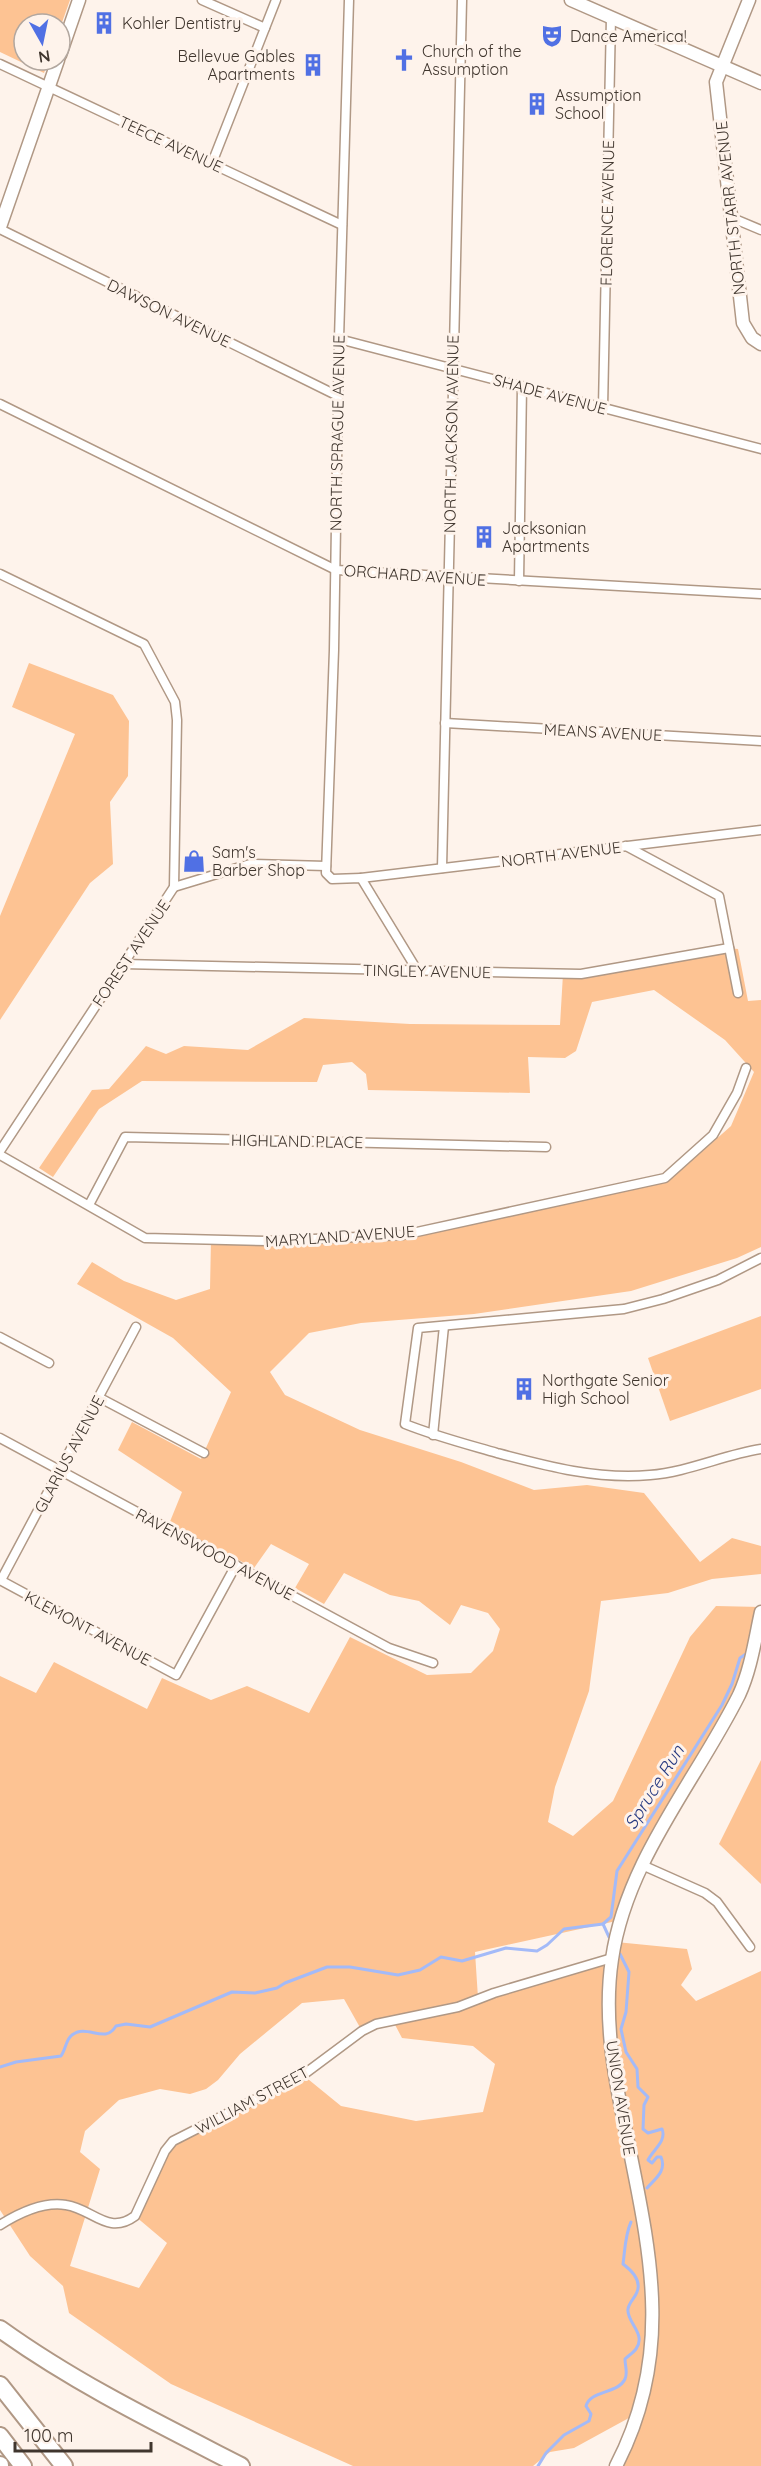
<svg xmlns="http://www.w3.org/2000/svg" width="761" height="2466" viewBox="0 0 761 2466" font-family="Quicksand,sans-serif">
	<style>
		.green { fill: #fdc393; fill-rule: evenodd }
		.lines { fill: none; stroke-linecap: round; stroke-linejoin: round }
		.stream { stroke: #a3baf8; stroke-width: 3 }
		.street-casing { stroke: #b09885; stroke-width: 11 }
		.secondary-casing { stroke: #b09885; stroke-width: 15 }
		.highway-casing { stroke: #b09885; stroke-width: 20 }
		.street { stroke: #fff; stroke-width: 8 }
		.secondary { stroke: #fff; stroke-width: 12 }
		.highway { stroke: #fff; stroke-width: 16 }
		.labels { text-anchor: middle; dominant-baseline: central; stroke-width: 6; stroke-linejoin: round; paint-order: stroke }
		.poi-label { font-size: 16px; fill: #40362e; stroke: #fef3eb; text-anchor: start }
		.street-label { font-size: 16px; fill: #40362e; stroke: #fef3eb }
		.water-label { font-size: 18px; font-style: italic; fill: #273a81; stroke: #fef3eb }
	</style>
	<rect width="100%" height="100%" fill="#fef3eb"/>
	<!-- green -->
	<g class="green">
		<path d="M0,0H70L60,28V24H24V60H49L44,73L0,52Z"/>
		<path d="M29,663L113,695L129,721L128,776L110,802L113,864L90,883L0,1020V916L75,734L12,707Z"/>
		<path d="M729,948L738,949L748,1001L761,1000V1247L737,1258L631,1291L474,1314L361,1323L309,1333L270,1372L285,1395L360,1430L461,1462L534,1490L587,1485L644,1493L700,1562L732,1538L761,1546V1574L712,1579L668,1593L601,1601L589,1691L555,1787L548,1822L573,1836L613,1801L690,1637L716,1606L761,1607L740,1693L642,1865L621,1920L475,1952L478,1998L612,1958L616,1942L687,1949L692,1969L681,1985L696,2001L761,1971V2466H616L638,2413L574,2448L550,2452L533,2466H353L171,2384L69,2313L63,2286L30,2256L0,2210V1676L36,1693L54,1662L147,1709L162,1678L211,1700L247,1686L309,1713L350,1637L427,1675L471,1673L493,1651L500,1629L488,1613L461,1605L450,1625L419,1601L390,1595L344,1573L324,1604L295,1588L309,1564L271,1544L254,1568L169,1524L182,1492L118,1450L132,1422L201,1459L231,1392L173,1338L77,1284L92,1262L124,1281L176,1300L210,1289L211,1240L403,1235L670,1180L731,1126L754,1072L725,1040L654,990L592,1002L576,1051L565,1058L528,1057L530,1093L368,1090L366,1074L352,1062L323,1065L317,1082L142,1081L99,1109L53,1177L39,1168L92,1090L109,1089L146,1046L166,1054L184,1046L248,1050L304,1018L410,1024L560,1025L563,974ZM344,1999L362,2031L392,2019L402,2038L473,2046L495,2064L483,2112L416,2121L341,2106L303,2075L173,2141L135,2216L167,2243L139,2288L70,2266L100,2169L80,2152L85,2131L119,2100L160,2089L190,2094L206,2089L218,2080L240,2054L302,2003Z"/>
		<path d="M761,1316V1389L670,1421L648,1358Z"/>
		<path d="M761,1760V1884L719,1844Z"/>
	</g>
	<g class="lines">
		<!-- stream -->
		<g class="stream">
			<path d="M609,1937L603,1924L611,1917L617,1871L722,1705L732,1684L740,1658L746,1654"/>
			<path d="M620,1954L629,1972L626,2012L621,2029L626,2052L637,2069L638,2087L648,2097L644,2105L643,2129L648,2133L662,2129C667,2141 653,2150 648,2160L652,2163L657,2157H661C667,2171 655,2179 647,2188"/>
			<path d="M0,2067L16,2062L61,2056C66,2049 66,2039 72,2035C87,2023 105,2045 116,2026L126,2024L150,2027L232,1992L255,1993L277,1988L285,1983L327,1967H350L398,1975L420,1970L441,1957L462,1961L506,1948L537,1951L547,1945L564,1929L603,1924"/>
			<path d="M538,2466L546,2453L564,2435L589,2421L591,2414L586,2406C590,2390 618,2394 625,2379C628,2373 625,2366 625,2359C628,2356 633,2353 636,2349C647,2334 626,2322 628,2309C629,2302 635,2298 637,2292C642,2280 631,2270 623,2264C625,2250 625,2235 631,2222"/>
		</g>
		<!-- street casing -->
		<g class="street-casing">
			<g id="street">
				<path d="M202,0L265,28"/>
				<path d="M349,0L339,339L334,650L326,873L332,879L361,878L417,970"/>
				<path d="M0,64L342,225"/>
				<path d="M212,163L276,0"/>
				<path d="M730,217L761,230"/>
				<path d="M0,229L338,396"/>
				<path d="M339,339L761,449"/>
				<path d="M0,404L336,570L761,594"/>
				<path d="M603,408L611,17"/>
				<path d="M0,574L144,644L175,702L177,720L174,887L0,1151"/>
				<path d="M519,581L522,386"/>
				<path d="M445,723L761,741"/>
				<path d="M626,846L719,896L738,993"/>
				<path d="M442,868L462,0"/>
				<path d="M361,878L761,830"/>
				<path d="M174,887L250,864L326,866"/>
				<path d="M123,964L581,974L729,948"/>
				<path d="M0,1155L145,1238L268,1241L403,1235L665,1178L713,1135L737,1093L746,1068"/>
				<path d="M89,1205L125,1137L546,1147"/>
				<path d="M761,1258L718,1280L663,1299L624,1309L418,1328L405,1424C435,1436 466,1444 497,1453C546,1466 598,1480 650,1475C688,1472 723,1455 761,1449"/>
				<path d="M0,1337L49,1363"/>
				<path d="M100,1398L204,1453"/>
				<path d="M433,1435L444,1326"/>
				<path d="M0,1438L389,1648L433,1663"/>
				<path d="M0,1580L176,1675L236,1565"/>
				<path d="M1,1580L136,1327"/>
				<path d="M642,1865L705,1893L717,1902L750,1947"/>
				<path d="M0,2225C19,2213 43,2201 66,2205C93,2209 108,2236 135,2216L165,2151L173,2141L303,2075L362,2031L376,2024L458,2007L494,1993L612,1958"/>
			</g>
		</g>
		<!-- secondary casing -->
		<g class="secondary-casing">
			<g id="secondary">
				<path d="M571,0L761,83"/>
				<path d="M749,0L716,82L743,323L752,338L761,344"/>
				<path d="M60,55L79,0"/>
				<path d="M0,227L58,60"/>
				<path d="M616,2466C678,2347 647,2240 623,2117C612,2065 604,2012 612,1959C626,1861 696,1781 739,1695C751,1669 755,1639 761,1612"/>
			</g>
		</g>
		<!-- highway casing -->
		<g class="highway-casing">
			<g id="highway">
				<path d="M0,2329C75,2383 159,2424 241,2466"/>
				<path d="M0,2385L64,2466"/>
				<path d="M0,2436L23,2466"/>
				<path d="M0,2465V2466"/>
			</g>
		</g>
		<!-- street -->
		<use href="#street" class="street"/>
		<!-- secondary -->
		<use href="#secondary" class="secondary"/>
		<!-- highway -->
		<use href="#highway" class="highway"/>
	</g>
	<!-- icons -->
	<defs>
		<g id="building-bare" transform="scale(1.8)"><path d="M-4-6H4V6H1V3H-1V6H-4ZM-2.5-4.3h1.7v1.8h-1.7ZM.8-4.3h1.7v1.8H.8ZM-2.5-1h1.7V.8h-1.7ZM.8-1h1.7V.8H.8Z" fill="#5070e4" stroke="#fef3eb" stroke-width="2.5" paint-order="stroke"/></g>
		<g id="theatre-bare" transform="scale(1.8)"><path d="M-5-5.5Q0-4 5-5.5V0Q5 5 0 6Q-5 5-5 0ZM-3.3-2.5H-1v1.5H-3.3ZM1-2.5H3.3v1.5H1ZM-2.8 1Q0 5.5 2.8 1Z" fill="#5070e4" stroke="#fef3eb" stroke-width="2.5" paint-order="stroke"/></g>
		<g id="church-bare" transform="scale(1.8)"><path d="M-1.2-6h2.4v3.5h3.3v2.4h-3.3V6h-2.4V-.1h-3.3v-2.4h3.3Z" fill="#5070e4" stroke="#fef3eb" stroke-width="2.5" paint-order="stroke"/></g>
		<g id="shop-bare" transform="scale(1.8)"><path d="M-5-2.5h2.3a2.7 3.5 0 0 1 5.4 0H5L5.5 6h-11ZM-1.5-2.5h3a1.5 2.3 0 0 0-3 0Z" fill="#5070e4" stroke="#fef3eb" stroke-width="2.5" paint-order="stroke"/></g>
	</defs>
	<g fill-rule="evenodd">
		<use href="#building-bare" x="104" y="23"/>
		<use href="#theatre-bare" x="552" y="36"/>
		<use href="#church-bare" x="404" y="60"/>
		<use href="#building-bare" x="313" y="65"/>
		<use href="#building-bare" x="537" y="104"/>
		<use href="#building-bare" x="484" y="537"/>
		<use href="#shop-bare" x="194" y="861"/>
		<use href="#building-bare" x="524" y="1389"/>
	</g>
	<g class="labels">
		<!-- poi labels -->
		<g class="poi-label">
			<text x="122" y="23">Kohler Dentistry</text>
			<text x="570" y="36">Dance America!</text>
			<text x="422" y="51">Church of the<tspan x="422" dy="18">Assumption</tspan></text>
			<text x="295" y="56" text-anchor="end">Bellevue Gables<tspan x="295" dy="18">Apartments</tspan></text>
			<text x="555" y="95">Assumption<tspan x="555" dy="18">School</tspan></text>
			<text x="502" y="528">Jacksonian<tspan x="502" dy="18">Apartments</tspan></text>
			<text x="212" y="852">Sam's<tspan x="212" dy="18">Barber Shop</tspan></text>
			<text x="542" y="1380">Northgate Senior<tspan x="542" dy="18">High School</tspan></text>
		</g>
		<!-- street labels -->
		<g class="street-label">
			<text transform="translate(171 144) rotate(25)">TEECE AVENUE</text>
			<text transform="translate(730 208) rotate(-96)">NORTH STARR AVENUE</text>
			<text transform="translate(607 213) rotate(-89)">FLORENCE AVENUE</text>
			<text transform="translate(169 313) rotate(26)">DAWSON AVENUE</text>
			<text transform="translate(550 394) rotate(15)">SHADE AVENUE</text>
			<text transform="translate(337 433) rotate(-89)">NORTH SPRAGUE AVENUE</text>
			<text transform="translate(451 434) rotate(-89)">NORTH JACKSON AVENUE</text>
			<text transform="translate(415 575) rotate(4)">ORCHARD AVENUE</text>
			<text transform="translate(603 732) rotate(3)">MEANS AVENUE</text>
			<text transform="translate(561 854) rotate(-7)">NORTH AVENUE</text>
			<text transform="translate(131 953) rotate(-56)">FOREST AVENUE</text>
			<text transform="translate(427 971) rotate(1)">TINGLEY AVENUE</text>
			<text transform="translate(297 1141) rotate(1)">HIGHLAND PLACE</text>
			<text transform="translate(340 1236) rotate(-4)">MARYLAND AVENUE</text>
			<text transform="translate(69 1454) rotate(-62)">GLARIUS AVENUE</text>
			<text transform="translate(215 1554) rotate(28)">RAVENSWOOD AVENUE</text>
			<text transform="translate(88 1628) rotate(28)">KLEMONT AVENUE</text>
			<text transform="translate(621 2098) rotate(81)">UNION AVENUE</text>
			<text transform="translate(252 2100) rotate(-28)">WILLIAM STREET</text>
		</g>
		<!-- water labels -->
		<g class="water-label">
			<text transform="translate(654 1787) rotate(-58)">Spruce Run</text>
		</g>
	</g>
	<!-- north arrow -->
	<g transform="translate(42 42) rotate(171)"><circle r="28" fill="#fef3eb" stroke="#b2a79f" stroke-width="1.5"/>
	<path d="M0-4.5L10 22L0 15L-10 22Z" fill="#5070e4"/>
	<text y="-9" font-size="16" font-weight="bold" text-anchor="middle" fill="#40362e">N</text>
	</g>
	<!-- scale -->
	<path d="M15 2442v9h136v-9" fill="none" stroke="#40362e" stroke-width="3"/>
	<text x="24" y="2442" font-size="18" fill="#40362e" stroke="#fef3eb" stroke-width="4.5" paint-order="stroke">100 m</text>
</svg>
